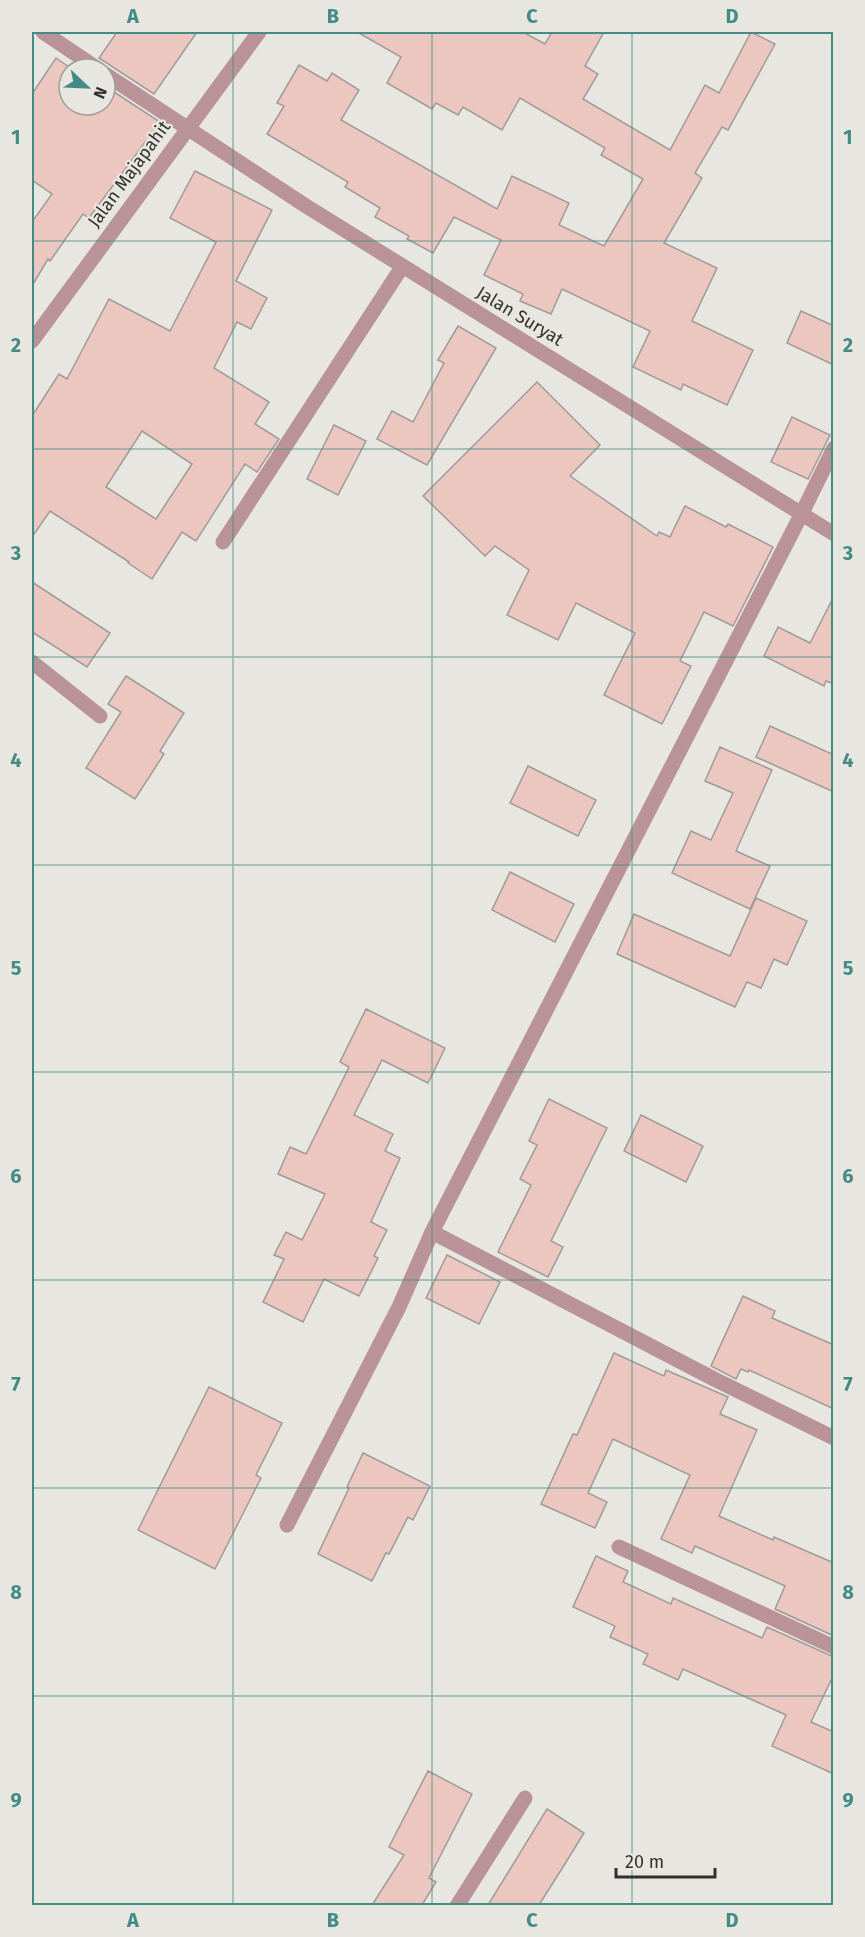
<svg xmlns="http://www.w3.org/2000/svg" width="865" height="1937" viewBox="0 0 865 1937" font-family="'Fira Sans',sans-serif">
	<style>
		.building { fill: #ebc7bf; stroke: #a09a99; stroke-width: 1.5; fill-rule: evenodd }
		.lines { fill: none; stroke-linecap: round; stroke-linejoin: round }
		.minor { stroke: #b99398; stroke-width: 15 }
		.grid { fill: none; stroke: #458b85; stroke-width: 1.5; stroke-opacity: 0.55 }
		.labels { text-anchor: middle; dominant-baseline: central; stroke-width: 4.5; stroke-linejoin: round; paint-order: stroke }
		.street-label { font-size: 18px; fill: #32312f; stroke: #e8e6e1 }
		.neatline { fill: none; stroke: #458b85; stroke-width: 2 }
		.grid-label { font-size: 20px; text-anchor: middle; font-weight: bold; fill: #458b85 }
	</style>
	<rect width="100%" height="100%" fill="#e8e6e1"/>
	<!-- building -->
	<g class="building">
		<path d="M117,32H197L154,94L99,58Z"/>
		<path d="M357,32H523L545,44L552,32H604L585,66L598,74L583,99L670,150L705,85L719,93L751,32L775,44L728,130L722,127L695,173L702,178L664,243L717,268L692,321L753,350L727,405L683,384L681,390L633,367L650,331L562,289L551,314L520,301L523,294L484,275L501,240L454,217L433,253L407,239L409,236L375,217L380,208L345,187L348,182L267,134L284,106L277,103L299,65L327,81L332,73L359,90L341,120L497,209L512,176L569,203L559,225L604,246L643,179L601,155L605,148L520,98L502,130L463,107L458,115L436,103L432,109L387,83L401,57Z"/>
		<path d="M56,58L72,69H69V105H105V86L166,126L152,145L146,141L89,218L83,214L50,261L48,259L32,286V222L52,194L32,180V94Z"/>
		<path d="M195,171L272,210L236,281L267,298L251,329L237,322L214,368L269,402L255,424L279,439L257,472L245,464L196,541L182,532L152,579L128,563L129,562L50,511L32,537V416L59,374L67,379L109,299L170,331L216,242L170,218ZM142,431L192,464L156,519L106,487Z"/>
		<path d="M801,311L834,326V365L787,343Z"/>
		<path d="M458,326L496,348L427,465L377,439L392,411L413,422L444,363L438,360Z"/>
		<path d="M537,382L600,445L570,476L657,536L659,532L670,537L685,506L726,527L728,524L773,547L733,626L704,612L680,661L691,666L662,724L604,695L635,633L576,603L558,640L507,615L529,570L495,546L485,556L423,496Z"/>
		<path d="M792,417L830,435L808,479L771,462Z"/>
		<path d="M334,425L366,441L338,495L307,479Z"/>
		<path d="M32,582L110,633L87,667L32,632Z"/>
		<path d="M834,596V684L826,681L824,686L764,656L778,627L810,643Z"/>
		<path d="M126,676L184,713L160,751L164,754L135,799L86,768L121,712L108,704Z"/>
		<path d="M770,726L834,755V792L756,757Z"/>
		<path d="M720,747L772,770L736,851L770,866L750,909L672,873L691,831L711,840L733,793L705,781Z"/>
		<path d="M528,766L596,800L578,836L510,803Z"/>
		<path d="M510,872L574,904L555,942L492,910Z"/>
		<path d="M756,898L807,921L787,965L774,959L761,988L747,982L735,1007L617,954L634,914L730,956Z"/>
		<path d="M366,1009L445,1048L428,1083L382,1060L354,1115L393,1134L385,1151L400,1158L371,1222L387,1230L374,1256L378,1258L359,1296L324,1279L303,1322L263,1302L284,1259L274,1255L286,1232L302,1240L325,1194L278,1174L290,1147L306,1154L349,1067L340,1062Z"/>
		<path d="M549,1099L607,1128L551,1241L563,1247L548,1277L498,1252L531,1185L520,1179L537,1145L529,1141Z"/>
		<path d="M641,1115L703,1146L686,1182L624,1151Z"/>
		<path d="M447,1255L500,1282L479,1324L426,1298Z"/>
		<path d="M743,1296L775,1311L772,1318L834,1345V1409L749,1370L748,1372L741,1369L736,1379L711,1366Z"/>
		<path d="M614,1353L664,1376L666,1370L728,1397L720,1414L757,1430L719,1516L773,1540L774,1537L834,1563V1636L775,1609L785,1586L695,1546L692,1553L661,1539L690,1475L613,1439L588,1493L607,1502L595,1528L541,1504L573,1434L577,1435Z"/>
		<path d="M209,1387L282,1423L256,1475L261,1478L215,1569L138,1530Z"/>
		<path d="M363,1453L430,1486L413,1520L408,1517L389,1554L386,1553L372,1581L318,1554L349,1488L347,1487Z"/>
		<path d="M596,1556L628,1571L623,1582L671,1604L673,1598L762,1638L767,1627L834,1657V1674L811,1722L834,1732V1774L772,1746L786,1715L683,1669L678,1680L643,1664L648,1654L610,1637L615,1626L573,1607Z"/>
		<path d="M428,1771L472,1794L429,1878L436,1882L422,1905H372L404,1855L389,1847Z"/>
		<path d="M547,1809L584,1833L563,1867L539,1905H488Z"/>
	</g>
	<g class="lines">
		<!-- minor -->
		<g class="minor">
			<path d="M43,32L98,69"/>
			<path d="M105,74L306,206L834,534"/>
			<path d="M32,341L259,32"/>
			<path d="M223,542L402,267"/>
			<path d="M32,662L100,716"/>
			<path d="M432,1232L714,1379L834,1438"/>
			<path d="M287,1525L399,1307L432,1232L801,515L834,448"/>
			<path d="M619,1547L834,1647"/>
			<path d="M457,1906L525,1798"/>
		</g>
	</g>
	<!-- grid -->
	<path class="grid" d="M233,32V1906M432,32V1906M632,32V1906M32,241H834M32,449H834M32,657H834M32,865H834M32,1072H834M32,1280H834M32,1488H834M32,1696H834"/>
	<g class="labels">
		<!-- street labels -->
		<g class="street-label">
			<text transform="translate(129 174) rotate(-54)">Jalan Majapahit</text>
			<text transform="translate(520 316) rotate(31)">Jalan Suryat</text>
		</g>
	</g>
	<!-- border -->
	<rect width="865" height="1937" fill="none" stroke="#e8e6e1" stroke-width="66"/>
	<!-- north arrow -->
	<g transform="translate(87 87) rotate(113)"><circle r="28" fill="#e8e6e1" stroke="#9f9e9a" stroke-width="1.5"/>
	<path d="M0-4.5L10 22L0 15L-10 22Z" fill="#458b85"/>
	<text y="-9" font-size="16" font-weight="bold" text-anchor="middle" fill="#32312f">N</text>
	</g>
	<!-- scale -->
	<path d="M616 1868v9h99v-9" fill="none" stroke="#32312f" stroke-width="3"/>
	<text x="625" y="1868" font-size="18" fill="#32312f" stroke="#e8e6e1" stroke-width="4.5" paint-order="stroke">20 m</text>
	<rect x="33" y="33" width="799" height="1871" class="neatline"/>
	<g class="grid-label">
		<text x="133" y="23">A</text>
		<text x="333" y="23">B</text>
		<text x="532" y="23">C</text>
		<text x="732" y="23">D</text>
		<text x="16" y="144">1</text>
		<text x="848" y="144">1</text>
		<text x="16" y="352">2</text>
		<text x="848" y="352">2</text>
		<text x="16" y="560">3</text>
		<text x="848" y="560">3</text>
		<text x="16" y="767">4</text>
		<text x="848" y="767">4</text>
		<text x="16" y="975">5</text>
		<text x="848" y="975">5</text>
		<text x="16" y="1183">6</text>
		<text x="848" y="1183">6</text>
		<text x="16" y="1391">7</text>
		<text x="848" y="1391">7</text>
		<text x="16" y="1599">8</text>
		<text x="848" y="1599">8</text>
		<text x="16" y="1807">9</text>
		<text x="848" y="1807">9</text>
		<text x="133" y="1927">A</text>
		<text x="333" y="1927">B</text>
		<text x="532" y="1927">C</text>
		<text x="732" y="1927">D</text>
	</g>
</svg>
